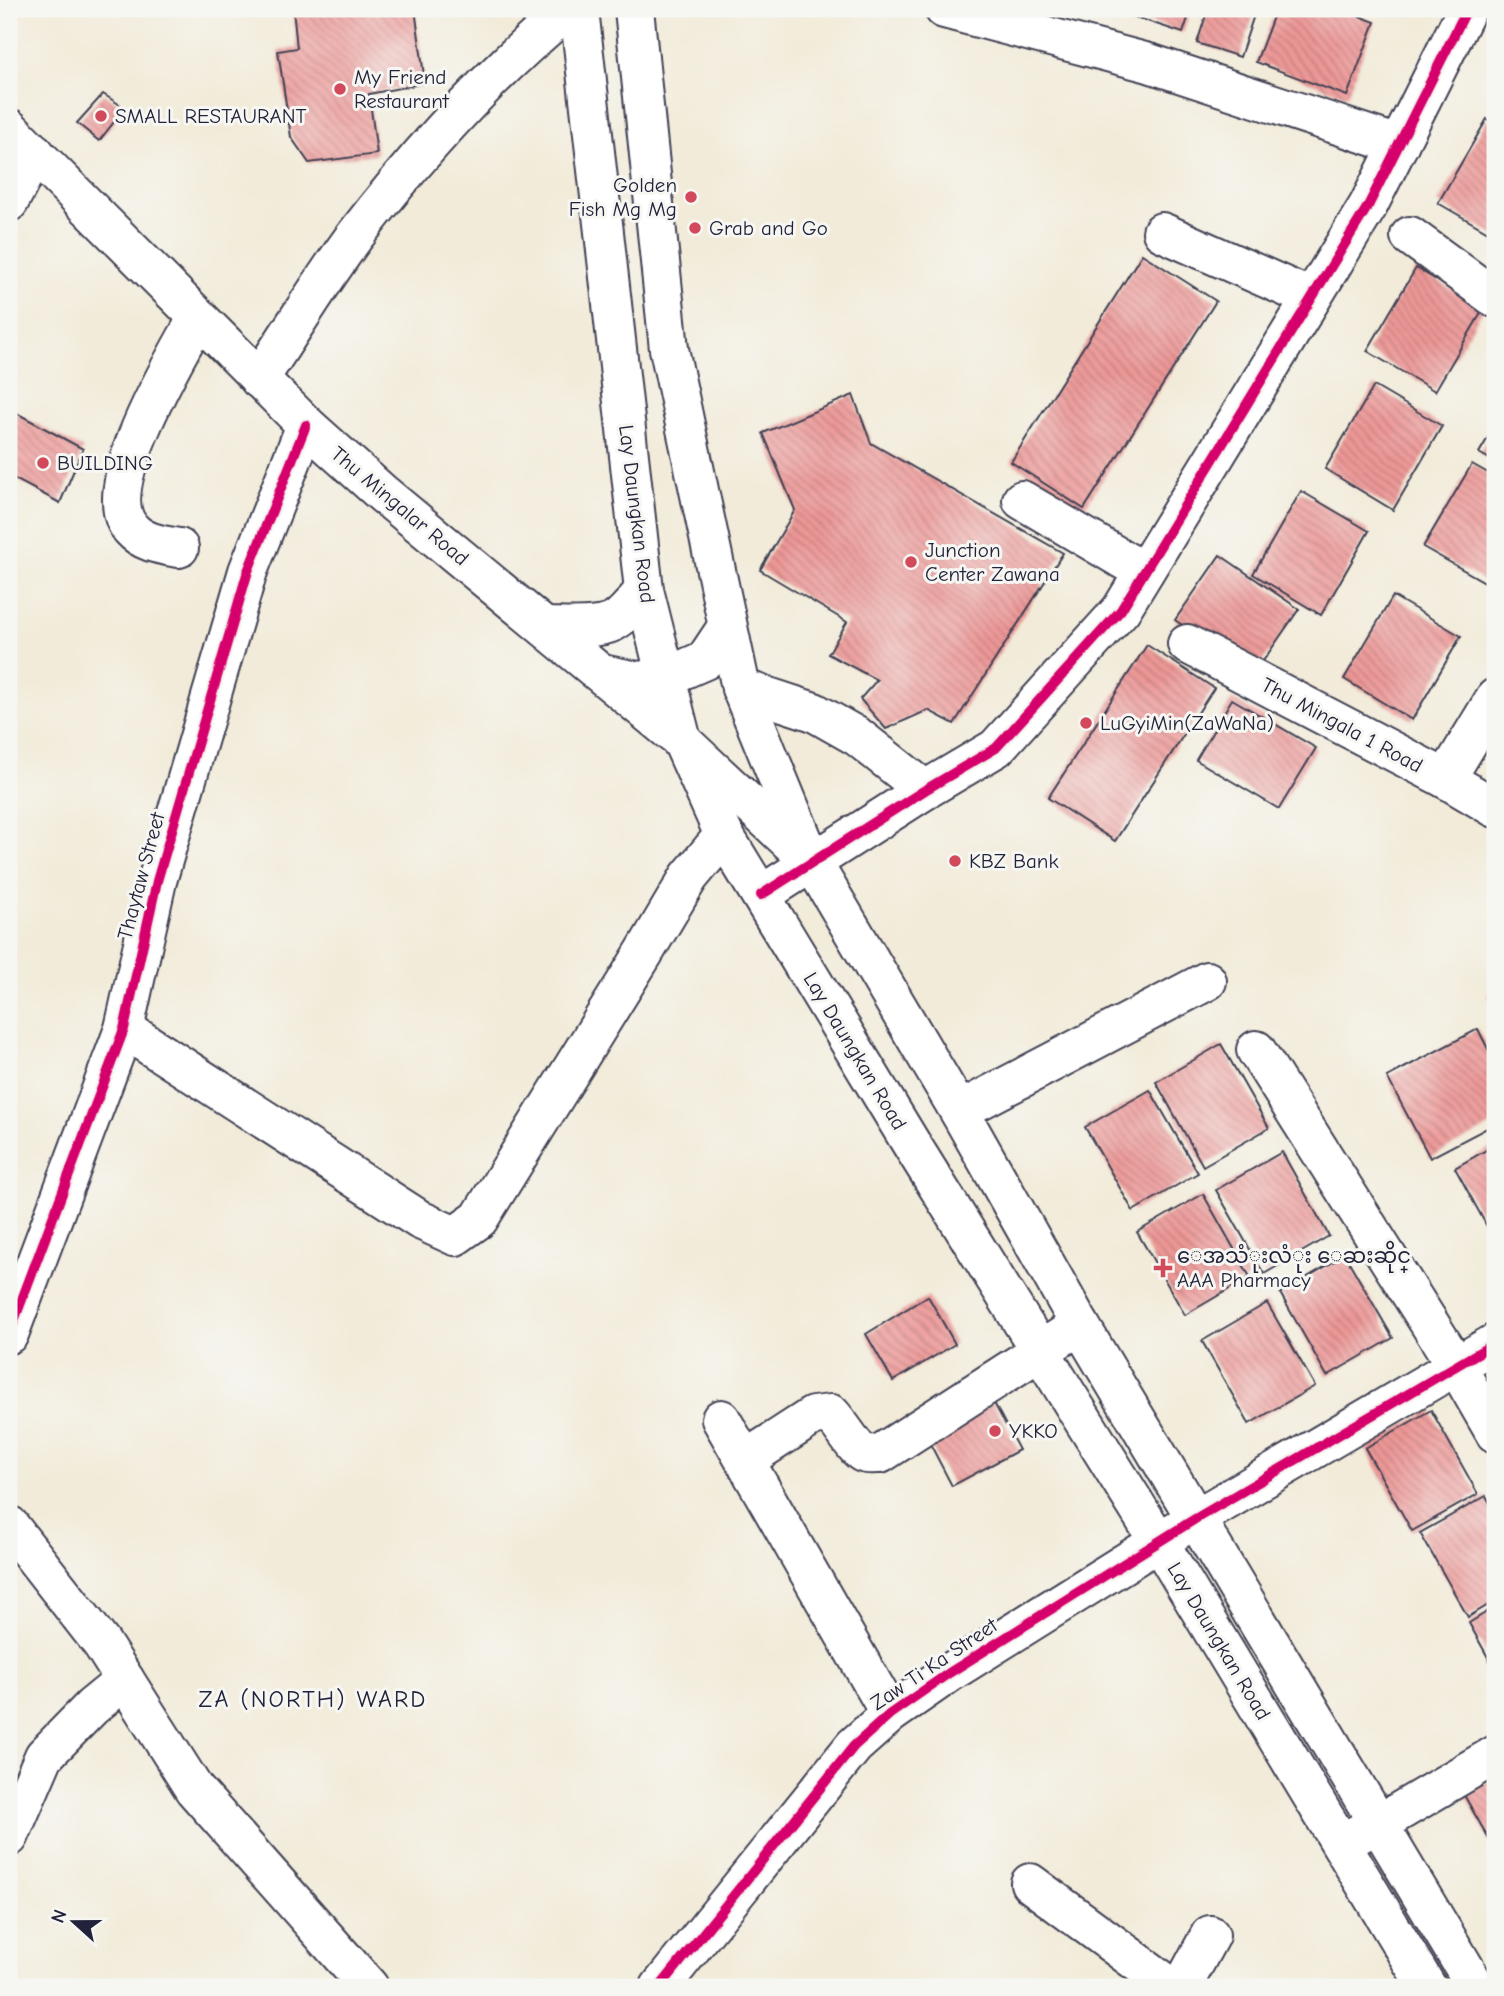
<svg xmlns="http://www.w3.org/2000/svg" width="1504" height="1996" viewBox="0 0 1504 1996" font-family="'Comic Neue','Noto Sans Myanmar',sans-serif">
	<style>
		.building { fill: url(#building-back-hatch) }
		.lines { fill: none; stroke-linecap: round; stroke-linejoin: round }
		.minor-casing { stroke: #414053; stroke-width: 42 }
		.major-casing { stroke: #414053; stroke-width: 42 }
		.minor { stroke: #fff; stroke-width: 38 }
		.major { stroke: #fff; stroke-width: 38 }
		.cycleway-casing { stroke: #f6f6f2; stroke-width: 15 }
		.cycleway { stroke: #d6006c; stroke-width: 10 }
		.poi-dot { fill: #d1495b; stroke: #f6f6f2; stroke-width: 2.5 }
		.labels { text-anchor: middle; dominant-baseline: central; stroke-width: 6; stroke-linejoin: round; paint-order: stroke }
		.poi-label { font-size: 21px; fill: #22223b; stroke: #f6f6f2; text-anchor: start }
		.street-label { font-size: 21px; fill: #22223b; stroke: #f6f6f2 }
		.quarter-label { font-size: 24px; letter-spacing: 2px; fill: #22223b; stroke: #f6f6f2 }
	</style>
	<defs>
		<pattern id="building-back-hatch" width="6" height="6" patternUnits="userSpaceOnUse" patternTransform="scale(1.75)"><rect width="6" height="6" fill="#ed9897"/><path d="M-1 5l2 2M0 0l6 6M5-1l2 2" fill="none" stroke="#c07c7c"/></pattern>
	</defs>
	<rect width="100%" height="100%" fill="#f6f6f2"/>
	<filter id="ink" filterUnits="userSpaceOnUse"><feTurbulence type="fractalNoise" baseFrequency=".0143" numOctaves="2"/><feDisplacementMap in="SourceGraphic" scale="14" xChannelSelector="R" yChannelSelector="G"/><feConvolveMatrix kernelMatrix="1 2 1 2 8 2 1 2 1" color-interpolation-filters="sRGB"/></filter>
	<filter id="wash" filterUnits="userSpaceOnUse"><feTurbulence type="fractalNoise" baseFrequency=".00686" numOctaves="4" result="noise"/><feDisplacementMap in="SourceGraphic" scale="28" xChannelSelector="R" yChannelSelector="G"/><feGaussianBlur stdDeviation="1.57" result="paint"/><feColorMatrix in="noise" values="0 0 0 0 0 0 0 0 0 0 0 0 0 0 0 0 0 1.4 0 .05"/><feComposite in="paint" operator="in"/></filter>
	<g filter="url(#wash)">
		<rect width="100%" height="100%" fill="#f2ebd9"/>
		<g id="blocks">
			<!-- building -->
			<g class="building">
				<path d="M293,9H415L425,83L369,94L377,154L309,163L291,137L278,51L297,48Z"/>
				<path d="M1111,9H1191L1183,33Z"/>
				<path d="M1208,9H1256L1240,57L1197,43Z"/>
				<path d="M1276,9H1341L1375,22L1347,96L1256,62Z"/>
				<path d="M103,94L125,108L99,141L77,123Z"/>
				<path d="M1487,119L1495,124V236L1438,203Z"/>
				<path d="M1142,254L1216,301L1084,509L1011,462Z"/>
				<path d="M1416,268L1484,308L1435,391L1367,351Z"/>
				<path d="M1374,386L1442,426L1393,510L1325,469Z"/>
				<path d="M853,395L871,443L1063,553L954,724L928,710L886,729L860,699L877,680L828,654L847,622L760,570L795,510L763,433Z"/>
				<path d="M9,409L83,449L60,503L9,476Z"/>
				<path d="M1495,426V462L1479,453Z"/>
				<path d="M1472,464L1495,477V580L1492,586L1423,547Z"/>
				<path d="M1301,491L1369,531L1321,615L1253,574Z"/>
				<path d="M1220,555L1299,609L1254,674L1175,620Z"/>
				<path d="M1393,596L1461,636L1412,720L1344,679Z"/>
				<path d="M1147,645L1214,688L1115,841L1048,798Z"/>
				<path d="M1232,699L1316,748L1279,809L1196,760Z"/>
				<path d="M1495,984V1001L1488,997Z"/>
				<path d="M1478,1029L1495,1063V1124L1430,1158L1387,1077Z"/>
				<path d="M1221,1044L1269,1128L1203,1166L1156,1082Z"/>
				<path d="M1150,1090L1198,1173L1133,1211L1085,1127Z"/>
				<path d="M1495,1145V1241L1455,1168Z"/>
				<path d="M1282,1152L1329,1236L1264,1274L1216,1190Z"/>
				<path d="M1203,1194L1250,1277L1185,1315L1137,1232Z"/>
				<path d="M1345,1255L1393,1338L1327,1376L1280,1293Z"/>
				<path d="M928,1296L955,1344L893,1381L866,1334Z"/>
				<path d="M1267,1303L1315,1386L1249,1424L1202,1341Z"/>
				<path d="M993,1401L1019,1450L952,1486L927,1438Z"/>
				<path d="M1431,1410L1478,1494L1412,1531L1365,1448Z"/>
				<path d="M1486,1496L1495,1512V1601L1468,1617L1420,1533Z"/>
				<path d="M1495,1607V1670L1469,1623Z"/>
				<path d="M1495,1777V1850L1464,1795Z"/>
			</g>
		</g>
	</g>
	<g filter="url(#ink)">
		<use href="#blocks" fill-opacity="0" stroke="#414053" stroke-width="2"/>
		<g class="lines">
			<!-- minor casing -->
			<g class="minor-casing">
				<g id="minor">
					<path d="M944,9L1149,63L1399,145"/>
					<path d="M9,202L35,153"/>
					<path d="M1162,232L1311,298"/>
					<path d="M1410,236L1495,298"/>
					<path d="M259,379C291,332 320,283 354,237C418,154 488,75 569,9"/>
					<path d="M1022,500L1144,572"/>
					<path d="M179,548C162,545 143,543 131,529C95,489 177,356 198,317"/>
					<path d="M545,627C564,627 596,630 613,622C626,615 635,601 644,590"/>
					<path d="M1187,644L1446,779L1495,808"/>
					<path d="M602,674L637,681L666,677L705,660L727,627"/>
					<path d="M741,688L814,712L858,737L925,790"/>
					<path d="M1446,779L1495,698"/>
					<path d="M761,895L925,790L996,748L1121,610L1368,206L1467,9"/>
					<path d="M124,1029L420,1220L455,1236L479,1219L644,953L689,877L724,835"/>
					<path d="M1256,1050L1457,1367L1495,1433"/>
					<path d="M959,1111L1207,981"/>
					<path d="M9,1334L124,1029L157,881L248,571L306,425"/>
					<path d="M721,1419L890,1714"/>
					<path d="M745,1460L813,1416L831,1414C840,1423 855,1449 863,1453C868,1455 875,1454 880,1454L1080,1325"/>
					<path d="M9,1525L102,1644L194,1789L369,1987"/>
					<path d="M9,1837L44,1756L92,1707L125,1680"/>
					<path d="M1341,1843L1380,1823L1495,1755"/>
					<path d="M1030,1883L1171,1987"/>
					<path d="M660,1987L854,1746L890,1714L949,1673L1195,1519L1495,1343"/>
					<path d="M1182,1987L1210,1935"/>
				</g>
			</g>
			<!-- major casing -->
			<g class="major-casing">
				<g id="major">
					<path d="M579,9L644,590L682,741L724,835L912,1145L1159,1542L1427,1987"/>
					<path d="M634,9L669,349L741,688L812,862L959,1111L1080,1325L1476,1987"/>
					<path d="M9,128L306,425L382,493L682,741L803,854"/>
				</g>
			</g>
			<!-- minor -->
			<use href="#minor" class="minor"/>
			<!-- major -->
			<use href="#major" class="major"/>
			<!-- cycleway casing -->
			<g class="cycleway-casing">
				<g id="cycleway">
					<path d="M761,895L925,790L996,748L1121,610L1368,206L1467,9"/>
					<path d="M9,1334L124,1029L157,881L248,571L306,425"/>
					<path d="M660,1987L854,1746L890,1714L949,1673L1195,1519L1495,1343"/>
				</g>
			</g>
			<!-- cycleway -->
			<use href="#cycleway" class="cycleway"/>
		</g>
	</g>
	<!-- markers -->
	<g class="poi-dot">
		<circle cx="340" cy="89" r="7"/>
		<circle cx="101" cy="116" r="7"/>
		<circle cx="691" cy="197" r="7"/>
		<circle cx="695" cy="228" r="7"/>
		<circle cx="43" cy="463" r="7"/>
		<circle cx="911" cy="562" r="7"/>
		<circle cx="1086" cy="723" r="7"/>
		<circle cx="955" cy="861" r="7"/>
		<path d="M1159.5 1257.5h7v7h7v7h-7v7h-7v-7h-7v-7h7z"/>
		<circle cx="995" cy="1431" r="7"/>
	</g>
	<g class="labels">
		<!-- poi labels -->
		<g class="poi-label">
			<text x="354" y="77">My Friend<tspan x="354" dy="24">Restaurant</tspan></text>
			<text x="115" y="116">SMALL RESTAURANT</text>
			<text x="677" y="185" text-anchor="end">Golden<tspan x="677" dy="24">Fish Mg Mg</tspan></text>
			<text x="709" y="228">Grab and Go</text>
			<text x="57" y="463">BUILDING</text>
			<text x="925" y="550">Junction<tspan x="925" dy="24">Center Zawana</tspan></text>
			<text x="1100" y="723">LuGyiMin(ZaWaNa)</text>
			<text x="969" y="861">KBZ Bank</text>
			<text x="1177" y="1256">ေအသံုးလံုး ေဆးဆိုင္<tspan x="1177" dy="24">AAA Pharmacy</tspan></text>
			<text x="1009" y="1431">YKKO</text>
		</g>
		<!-- street labels -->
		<g class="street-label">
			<text transform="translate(400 506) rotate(40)">Thu Mingalar Road</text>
			<text transform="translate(637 514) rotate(83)">Lay Daungkan Road</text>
			<text transform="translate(1342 725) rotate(28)">Thu Mingala 1 Road</text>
			<text transform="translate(141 876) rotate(-75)">Thaytaw Street</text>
			<text transform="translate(855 1051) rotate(59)">Lay Daungkan Road</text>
			<text transform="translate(1219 1641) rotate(59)">Lay Daungkan Road</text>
			<text transform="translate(934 1664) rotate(-34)">Zaw Ti Ka Street</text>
		</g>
		<!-- quarter labels -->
		<g class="quarter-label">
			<text x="313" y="1699">ZA (NORTH) WARD</text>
		</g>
	</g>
	<!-- margin -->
	<rect width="1504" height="1996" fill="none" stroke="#f6f6f2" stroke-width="35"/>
	<!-- north arrow -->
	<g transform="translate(74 1922) rotate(291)" stroke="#f6f6f2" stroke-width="5" paint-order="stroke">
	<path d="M0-5L12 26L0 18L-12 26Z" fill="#22223b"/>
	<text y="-10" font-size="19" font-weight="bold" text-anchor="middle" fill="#22223b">N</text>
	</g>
</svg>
